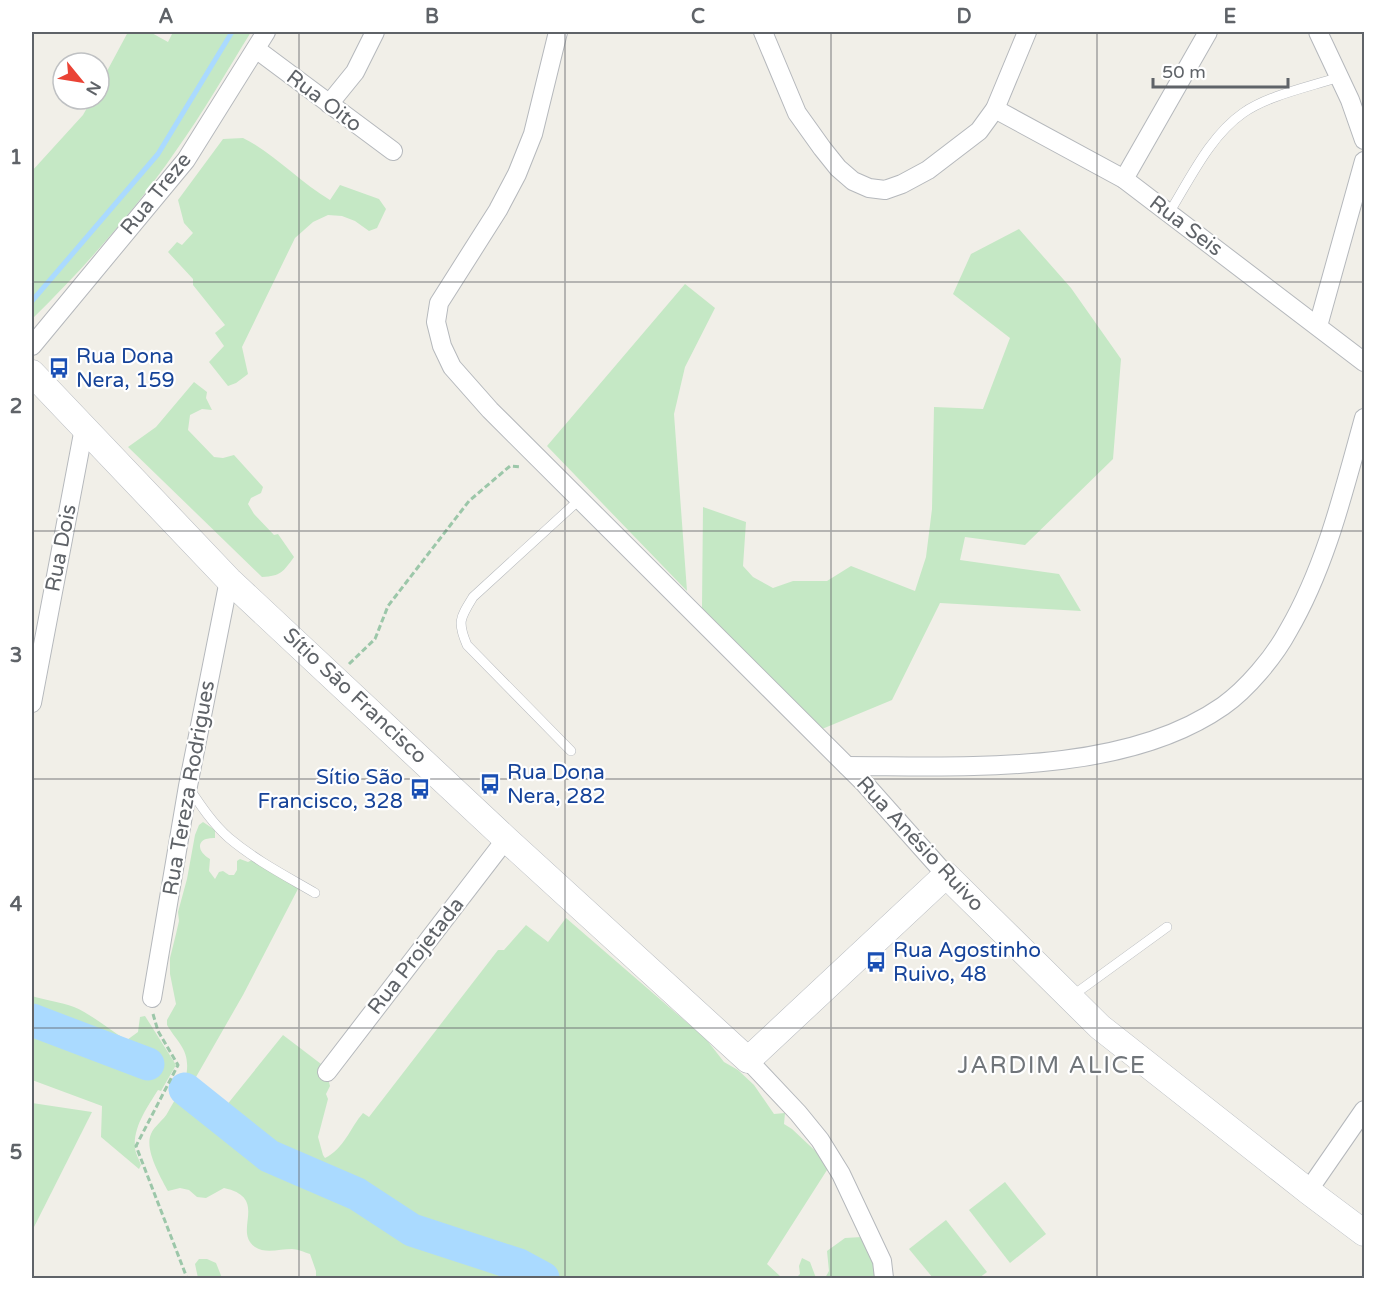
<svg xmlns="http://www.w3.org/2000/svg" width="1396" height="1310" viewBox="0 0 1396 1310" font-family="'Varela Round',sans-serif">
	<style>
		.green { fill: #c5e8c5 }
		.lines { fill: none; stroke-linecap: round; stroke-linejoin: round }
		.stream { stroke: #aadaff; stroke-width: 5 }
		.river { stroke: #aadaff; stroke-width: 33 }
		.lane-casing { stroke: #b5b8bc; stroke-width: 10 }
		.street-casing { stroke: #b5b8bc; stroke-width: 20 }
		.secondary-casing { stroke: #b6babf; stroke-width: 27 }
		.path { stroke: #9cc7a9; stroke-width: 3; stroke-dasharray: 6 3; stroke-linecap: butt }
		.lane { stroke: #fff; stroke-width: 9 }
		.street { stroke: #fff; stroke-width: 18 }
		.secondary { stroke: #fff; stroke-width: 26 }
		.grid { fill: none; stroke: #5f6368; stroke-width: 1.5; stroke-opacity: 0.55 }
		.labels { text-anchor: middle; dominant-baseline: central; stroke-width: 4.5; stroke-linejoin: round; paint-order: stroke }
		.street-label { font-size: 21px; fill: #5f6368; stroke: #fff }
		.transit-label { font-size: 21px; fill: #164399; stroke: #fff; text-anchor: start }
		.quarter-label { font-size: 24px; letter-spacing: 1.5px; fill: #70757a; stroke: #fff }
		.neatline { fill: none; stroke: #5f6368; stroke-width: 2 }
		.grid-label { font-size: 20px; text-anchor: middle; font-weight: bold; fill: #5f6368 }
	</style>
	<rect width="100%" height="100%" fill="#f1efe8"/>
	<!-- green -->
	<g class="green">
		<path d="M128,32H150L168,42L173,32H251C226,72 203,113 175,152C133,213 84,268 32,319V171L83,115L92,99H99V86Z"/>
		<path d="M243,138C275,154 299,182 330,200L340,185L379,199L386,209L377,228L369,231L355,221L342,216L328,215L313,222L295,238L242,347L248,374L236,383L228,386L209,362L224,346L215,333L225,325L193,285V279L168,252L177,242L182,245L193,233L184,223L178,200L223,139Z"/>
		<path d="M1019,229L1071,288L1121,359L1113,459L1025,545L965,537L960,560L1059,574L1081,611L940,603L892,700L822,729L702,608L703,507L746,522L743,566L753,577L773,588L793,581H827L851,566L915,591L926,557L932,509L934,407L983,409L1010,338L953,294L971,254Z"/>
		<path d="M685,284L715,308L685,367L674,414L687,591L547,446Z"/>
		<path d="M194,382L207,392L206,398L212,410L202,409L190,415L188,430L214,457L223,458L234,455L263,487L261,493L251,498L248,504L254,514L274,535L278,534L294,557C283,572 281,576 262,577L128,447L156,427Z"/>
		<path d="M203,822L215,830V838C197,837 195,850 210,859L209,871L215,879L219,872L223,871L229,875H234L237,870V861L240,859L248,862L252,860L300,885L243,995L192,1084L220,1104L226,1106L283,1035L325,1067L330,1086L326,1094L328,1099L318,1137L323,1155L325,1158C344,1149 350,1128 363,1113L369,1117L498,950H504L526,925L548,942L566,918L706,1039L724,1062L738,1070L754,1085L774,1114L785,1113L784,1124L792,1129L825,1160L827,1170L767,1264L780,1276V1278H316V1271L310,1254C304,1252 297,1249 292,1249C280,1249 265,1254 255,1247C232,1231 270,1198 224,1188L206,1198L197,1197L189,1190L180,1188L168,1191C161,1178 144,1149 151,1134C154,1126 164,1120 168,1112C175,1100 179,1090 192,1084L186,1077C191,1050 179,1045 167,1025V1020L176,1004L170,974V958L176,934L179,921L178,912L187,879L195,835L199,825Z"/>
		<path d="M32,996C45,1000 61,1002 74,1007C93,1015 109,1030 127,1040L138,1032L140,1017L145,1016L176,1065L161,1091L158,1090C148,1106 133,1127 135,1147C135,1153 139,1159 141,1165L139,1169L101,1137L102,1106L32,1080V1024L130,1065L143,1063L134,1046L99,1029L32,1010Z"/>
		<path d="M32,1103L92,1112L32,1231Z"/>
		<path d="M1005,1182L1046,1234L1010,1263L969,1210Z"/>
		<path d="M946,1220L987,1272L979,1278H933L909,1249Z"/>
		<path d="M862,1237L874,1256L879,1278H825L829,1271L827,1251L845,1238Z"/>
		<path d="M802,1258L810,1262L816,1278H796L800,1274L799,1266Z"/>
		<path d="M199,1259H207L216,1263L222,1278H198L195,1264Z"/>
	</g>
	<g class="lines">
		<!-- stream -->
		<path class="stream" d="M32,301L158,154L232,32"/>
		<!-- river -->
		<g class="river">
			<path d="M32,1020L148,1064"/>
			<path d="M185,1089L269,1156L357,1194L412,1230L519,1265L543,1278"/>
		</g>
		<!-- lane casing -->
		<g class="lane-casing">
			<g id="lane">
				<path d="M1169,213C1190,179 1210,136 1243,113C1269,95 1309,87 1339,77"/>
				<path d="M571,751L467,645C457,622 460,618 473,597L579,500"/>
				<path d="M189,788C201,806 213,824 229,838C255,860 286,876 315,893"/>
				<path d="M1072,996L1167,927"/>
			</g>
		</g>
		<!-- street casing -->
		<g class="street-casing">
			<g id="street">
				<path d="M558,32L533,134L517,174L498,210L439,303L436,322L442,346L452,367L490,410L865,784L946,875"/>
				<path d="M763,32L797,113L822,148L838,168L853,181L869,188L885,190L902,184L928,170L979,131L995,109L1027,32"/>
				<path d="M1318,32L1350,100L1364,140"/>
				<path d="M256,49L393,151"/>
				<path d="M329,104L355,72L375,32"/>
				<path d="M995,109L1124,179L1364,362"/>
				<path d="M1124,179L1208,32"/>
				<path d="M1318,326L1364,161"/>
				<path d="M32,346L186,160L266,32"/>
				<path d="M32,703L84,428"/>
				<path d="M847,766C964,766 1123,776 1223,706C1247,689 1274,657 1288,631C1326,566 1344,490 1364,418"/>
				<path d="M152,998L188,786L229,580"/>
				<path d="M748,1060L798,1113L820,1140L841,1174L882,1261L884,1278"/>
				<path d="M327,1072L506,839"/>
				<path d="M1308,1191L1364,1110"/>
			</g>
		</g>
		<!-- secondary casing -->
		<g class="secondary-casing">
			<path id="secondary" d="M32,373L229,580L506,839L748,1060L946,875L1100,1027L1308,1191L1364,1233"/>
		</g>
		<!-- path -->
		<g class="path">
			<path d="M349,664L375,639L388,606L469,501L510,466L521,467"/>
			<path d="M153,1014L158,1031L178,1065L136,1146L187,1278"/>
		</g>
		<!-- lane -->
		<use href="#lane" class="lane"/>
		<!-- street -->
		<use href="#street" class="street"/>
		<!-- secondary -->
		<use href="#secondary" class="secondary"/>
	</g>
	<!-- grid -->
	<path class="grid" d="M299,32V1278M565,32V1278M831,32V1278M1097,32V1278M32,282H1364M32,531H1364M32,779H1364M32,1028H1364"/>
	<!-- icons -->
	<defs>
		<g id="bus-bare" transform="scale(1.62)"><path d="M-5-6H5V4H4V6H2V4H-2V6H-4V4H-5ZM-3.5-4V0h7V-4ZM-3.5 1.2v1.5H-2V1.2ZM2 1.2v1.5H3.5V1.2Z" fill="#1a4fb4" stroke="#fff" stroke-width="2.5" paint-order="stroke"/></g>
	</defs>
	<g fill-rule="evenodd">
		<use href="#bus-bare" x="59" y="368"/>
		<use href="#bus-bare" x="490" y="784"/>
		<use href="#bus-bare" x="420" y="789"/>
		<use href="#bus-bare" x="876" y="962"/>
	</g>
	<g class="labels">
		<!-- street labels -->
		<g class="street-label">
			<text transform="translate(324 101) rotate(37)">Rua Oito</text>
			<text transform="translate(156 194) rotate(-51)">Rua Treze</text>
			<text transform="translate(1186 226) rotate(37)">Rua Seis</text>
			<text transform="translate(61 548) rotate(-79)">Rua Dois</text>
			<text transform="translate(355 696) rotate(43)">Sítio São Francisco</text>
			<text transform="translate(189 788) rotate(-80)">Rua Tereza Rodrigues</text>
			<text transform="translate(920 844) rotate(47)">Rua Anésio Ruivo</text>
			<text transform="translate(416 956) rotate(-52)">Rua Projetada</text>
		</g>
		<!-- transit labels -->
		<g class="transit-label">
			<text x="76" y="356">Rua Dona<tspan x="76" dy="24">Nera, 159</tspan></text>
			<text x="507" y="772">Rua Dona<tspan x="507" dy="24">Nera, 282</tspan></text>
			<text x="403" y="777" text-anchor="end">Sítio São<tspan x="403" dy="24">Francisco, 328</tspan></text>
			<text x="893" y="950">Rua Agostinho<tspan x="893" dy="24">Ruivo, 48</tspan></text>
		</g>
		<!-- quarter labels -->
		<g class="quarter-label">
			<text x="1052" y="1065">JARDIM ALICE</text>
		</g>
	</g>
	<!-- border -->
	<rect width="1396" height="1310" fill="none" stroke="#ffffff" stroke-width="66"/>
	<!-- north arrow -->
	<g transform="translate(81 81) rotate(120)"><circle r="28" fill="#ffffff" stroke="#bfc1c3" stroke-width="1.5"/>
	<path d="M0-4.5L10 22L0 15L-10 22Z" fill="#ea4335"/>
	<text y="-9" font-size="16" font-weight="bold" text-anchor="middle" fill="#5f6368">N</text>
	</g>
	<!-- scale -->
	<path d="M1153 78v9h135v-9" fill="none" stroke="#5f6368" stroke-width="3"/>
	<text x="1162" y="78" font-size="18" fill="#5f6368" stroke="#ffffff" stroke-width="4.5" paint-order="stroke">50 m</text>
	<rect x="33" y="33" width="1330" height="1244" class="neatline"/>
	<g class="grid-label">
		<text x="166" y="23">A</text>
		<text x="432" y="23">B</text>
		<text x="698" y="23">C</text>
		<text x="964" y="23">D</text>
		<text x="1230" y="23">E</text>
		<text x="16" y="164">1</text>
		<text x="16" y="413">2</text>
		<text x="16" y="662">3</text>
		<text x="16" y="911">4</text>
		<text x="16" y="1159">5</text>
	</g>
</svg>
